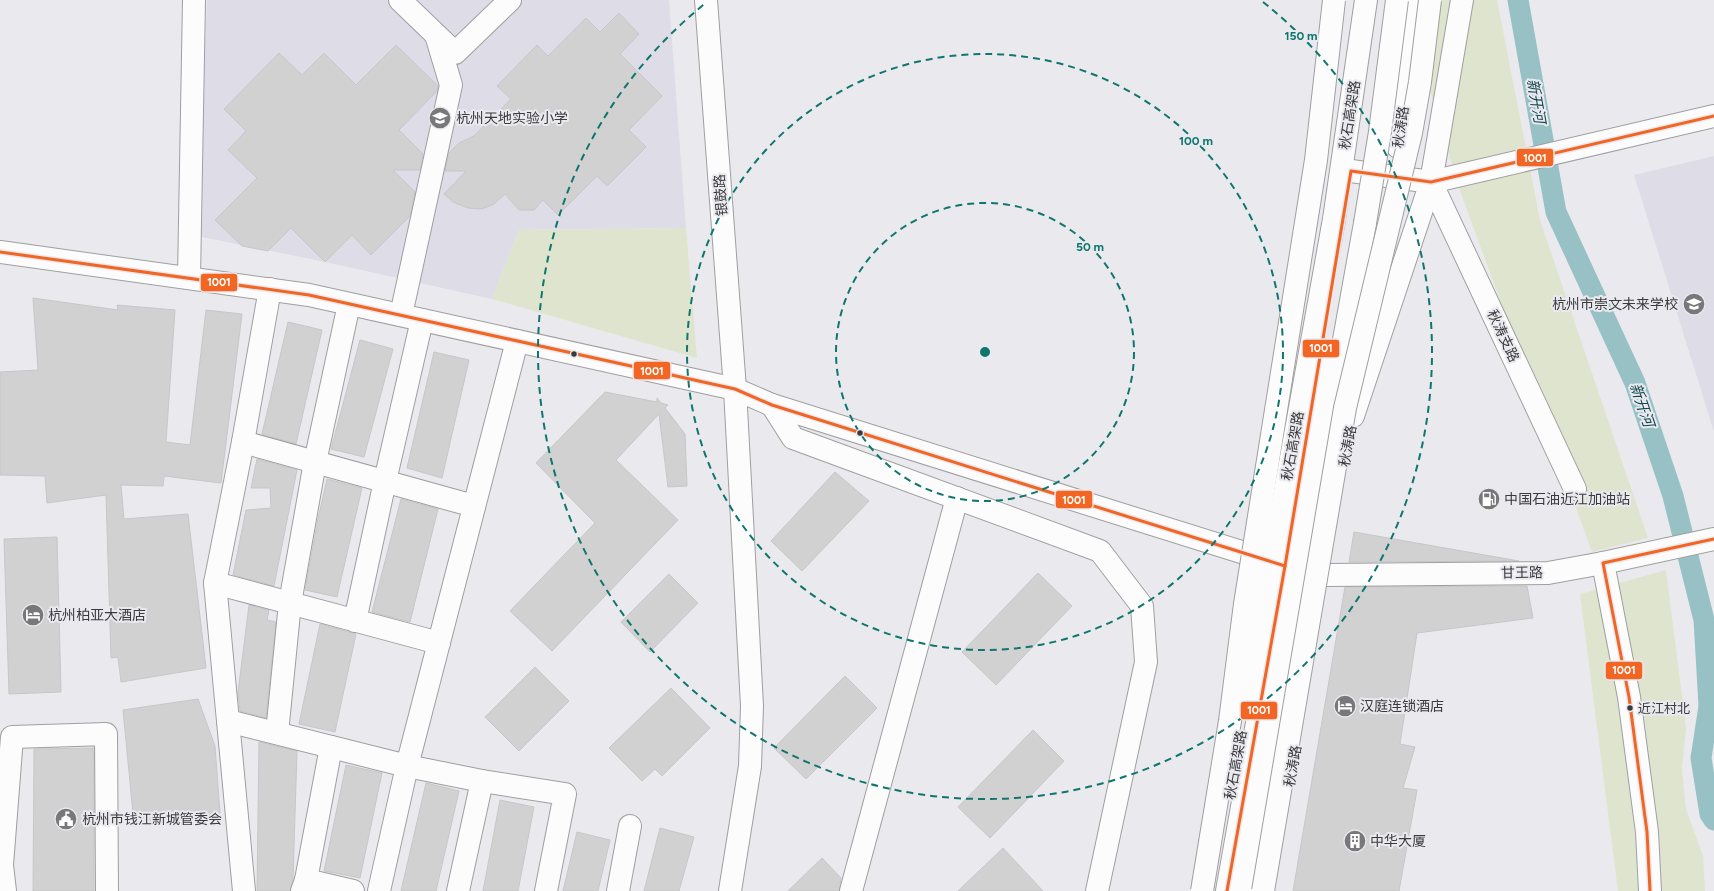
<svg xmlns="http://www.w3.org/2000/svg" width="1714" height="891" viewBox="0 0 1714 891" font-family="Figtree,'Noto Sans SC',sans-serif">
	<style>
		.built { fill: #dedde7 }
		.green { fill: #dfe4ce }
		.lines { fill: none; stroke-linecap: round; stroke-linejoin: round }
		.canal { stroke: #98c1c6; stroke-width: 21 }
		.building { fill: #d2d1d2; stroke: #c7c6c8 }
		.minor-casing { stroke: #9f9fa1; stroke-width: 24 }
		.major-casing { stroke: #9f9fa1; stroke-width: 24 }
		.highway-casing { stroke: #9f9fa1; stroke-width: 24 }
		.minor { stroke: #fcfcfc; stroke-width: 22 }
		.major { stroke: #fcfcfc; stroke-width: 22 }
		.highway { stroke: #fcfcfc; stroke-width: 22 }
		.highway-bridge-casing { stroke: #9f9fa1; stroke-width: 24; stroke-linecap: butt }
		.highway-bridge { stroke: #fcfcfc; stroke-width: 22 }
		.bus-1-casing { stroke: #e9e9ef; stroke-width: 6 }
		.bus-1 { stroke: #f26522; stroke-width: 3 }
		.ring { fill: none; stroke: #0f766e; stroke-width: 2; stroke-dasharray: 7 5 }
		.bus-dot { fill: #3b3b3d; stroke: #e9e9ef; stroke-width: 1.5 }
		.labels { text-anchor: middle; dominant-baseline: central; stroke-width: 4; stroke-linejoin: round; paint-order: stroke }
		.bus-label { font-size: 13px; fill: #3b3b3d; stroke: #e9e9ef; text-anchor: start }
		.street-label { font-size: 14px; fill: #3b3b3d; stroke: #e9e9ef }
		.poi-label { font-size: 14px; fill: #3b3b3d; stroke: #e9e9ef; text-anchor: start }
		.water-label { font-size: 15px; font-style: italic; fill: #11484c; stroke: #e9e9ef }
		.centre { fill: #0f766e; stroke: #e9e9ef; stroke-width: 2 }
		.ring-label { font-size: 12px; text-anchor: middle; font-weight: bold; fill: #0f766e; stroke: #e9e9ef; stroke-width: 4; stroke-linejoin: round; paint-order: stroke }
		.line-badge { stroke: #e9e9ef; stroke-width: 1.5 }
		.badge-label { font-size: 11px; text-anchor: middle; font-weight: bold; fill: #fff }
	</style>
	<rect width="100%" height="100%" fill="#eaeaee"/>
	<!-- built -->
	<g class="built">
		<path d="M207,0H669L686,228L519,230L492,299L325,262L197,236Z"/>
		<path d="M1714,156V432L1634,175Z"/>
	</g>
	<!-- green -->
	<g class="green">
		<path d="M1421,0H1497L1540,220L1648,538L1592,552L1459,188L1419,53Z"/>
		<path d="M686,228L697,358L492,299L519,230Z"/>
		<path d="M1666,570L1686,728L1682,769L1686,809L1703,856L1705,891H1618L1580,594Z"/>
	</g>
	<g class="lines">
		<!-- canal -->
		<path class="canal" d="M1518,0L1556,212L1635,383L1673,496L1704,620L1709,706L1701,758L1710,814L1714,820"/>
	</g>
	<!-- building -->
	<g class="building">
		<path d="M619,13L639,34L620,54L662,96L629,130L646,147L607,186L597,176L558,215L543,200L534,210H519L505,194L494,204L482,209L468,208L453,202L444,194L466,171H445L449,153L459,143L474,136L511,99L497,86L537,45L548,56L586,18L600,32Z"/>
		<path d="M396,45L438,86L437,91L399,130L423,154L420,170H393L415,192L410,216L371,255L352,235L325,262L291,228L268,251L242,246L215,220L257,178L228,150L246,131L224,109L279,53L302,75L324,53L356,85Z"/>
		<path d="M33,298L118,310L117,305L175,310L166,442L190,445L206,310L242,314L221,483L164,476L163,486L121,485L124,519L188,514L206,668L121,682L118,657L111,658L106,495L47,503L45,476L0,475V372L38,370Z"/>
		<path d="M288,322L322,330L296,444L262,434Z"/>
		<path d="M360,340L393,349L364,457L331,449Z"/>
		<path d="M434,352L469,360L442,478L407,468Z"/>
		<path d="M605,392L657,402V398L661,403L668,405L665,408L685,434L687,486L668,487L659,414L616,460L678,520L552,651L510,611L595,523L536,463Z"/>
		<path d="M257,459L297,470L274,586L233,575L246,510L271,508L270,488H251Z"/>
		<path d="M835,472L869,501L802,571L771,541Z"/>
		<path d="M327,479L362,488L337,597L305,590L318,519Z"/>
		<path d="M401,499L438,509L410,622L372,612Z"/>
		<path d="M1354,532L1519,561L1349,562Z"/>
		<path d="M57,537L61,692L9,694L4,539Z"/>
		<path d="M1038,573L1072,606L996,685L962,652Z"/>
		<path d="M669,574L698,603L650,652L621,622Z"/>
		<path d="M1527,586L1533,618L1417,633L1400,744L1415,747L1403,788L1417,790L1399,891H1293L1345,587Z"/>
		<path d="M249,605L269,610L267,620L276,622L266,718L240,711L238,692Z"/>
		<path d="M320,624L356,634L335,732L299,724Z"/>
		<path d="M535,667L569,701L519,751L485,717Z"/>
		<path d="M845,676L877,708L806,779L774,748Z"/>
		<path d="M671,688L710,728L662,776L655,769L642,781L609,748Z"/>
		<path d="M198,699L215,746L220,813L134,824L123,710Z"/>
		<path d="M1033,730L1064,761L990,838L958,807Z"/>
		<path d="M259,742L297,751L293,880L290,891H257Z"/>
		<path d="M94,748V891H33L34,749Z"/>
		<path d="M346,765L382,773L360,878L324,871Z"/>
		<path d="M426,783L459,791L436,891H401Z"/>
		<path d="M500,800L534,807L518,891H483Z"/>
		<path d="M660,828L694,837L679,891H644Z"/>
		<path d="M577,832L610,840L598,891H563Z"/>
		<path d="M1003,848L1043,891H958Z"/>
		<path d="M822,858L841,878L839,891H788Z"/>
	</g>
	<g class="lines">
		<!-- minor casing -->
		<g class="minor-casing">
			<g id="minor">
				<path d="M400,0L455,53L510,0"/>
				<path d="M706,0L735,389L752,706L750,766L730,891"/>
				<path d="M1351,171L1431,182L1714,116"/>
				<path d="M1431,182L1575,489"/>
				<path d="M0,252L309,295L735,389L772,405L1270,561"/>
				<path d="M189,278L194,0"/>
				<path d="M401,315L451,85L436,35"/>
				<path d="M517,341L407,766L482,781L565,794L546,891"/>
				<path d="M772,405L793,438L1100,551L1142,606L1146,662L1097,891"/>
				<path d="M243,442L474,506"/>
				<path d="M1603,563L1629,697L1647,832L1650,891"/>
				<path d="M1326,575L1548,573L1603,563L1714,539"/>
				<path d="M215,583L439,643"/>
				<path d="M355,621L385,481L422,320"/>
				<path d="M228,721L407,766L379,891"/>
				<path d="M277,733L290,603L315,462L349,304"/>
				<path d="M306,880L353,891"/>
				<path d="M5,891L2,865L12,737L106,734L107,891"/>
				<path d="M244,891L215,583L243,442L270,289"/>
				<path d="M302,891L306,880L331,747"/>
				<path d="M458,891L482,781"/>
				<path d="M618,891L630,826"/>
				<path d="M851,891L957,498"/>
			</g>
		</g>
		<!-- major casing -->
		<g class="major-casing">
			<g id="major">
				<path d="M1398,147L1417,0"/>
				<path d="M1353,416L1431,182L1462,0"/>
				<path d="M1227,891L1285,566L1319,362"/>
			</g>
		</g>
		<!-- highway casing -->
		<g class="highway-casing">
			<g id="highway">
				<path d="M1334,219L1366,0"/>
				<path d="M1245,891L1365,223"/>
			</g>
		</g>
		<!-- minor -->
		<use href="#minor" class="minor"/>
		<!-- major -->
		<use href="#major" class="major"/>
		<!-- highway -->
		<use href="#highway" class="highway"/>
		<!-- highway-bridge casing -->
		<g class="highway-bridge-casing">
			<g id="highway-bridge">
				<path d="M1365,223L1380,132L1397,0"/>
				<path d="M1246,708L1334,219"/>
				<path d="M1202,891L1230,721L1245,604L1316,160L1334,0"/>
				<path d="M1263,891L1345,408L1411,133L1420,82L1430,0"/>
			</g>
		</g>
		<!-- highway-bridge -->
		<use href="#highway-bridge" class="highway-bridge"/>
		<!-- bus-1 casing -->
		<g class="bus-1-casing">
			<g id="bus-1">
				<path d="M0,252L309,295L735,389L772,405L1285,566"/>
				<path d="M1227,891L1285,566L1351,171L1431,182L1714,116"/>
				<path d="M1650,891L1647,832L1629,697L1603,563L1714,539"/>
			</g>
		</g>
		<!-- bus-1 -->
		<use href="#bus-1" class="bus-1"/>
	</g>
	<!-- distance rings -->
	<g class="ring">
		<circle cx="985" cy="352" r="149"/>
		<circle cx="985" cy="352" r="298"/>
		<path d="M1263 2A447 447 0 1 1 707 2"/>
	</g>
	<!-- icons -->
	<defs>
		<g id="school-disc" transform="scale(1.15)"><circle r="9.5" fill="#78787b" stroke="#e9e9ef"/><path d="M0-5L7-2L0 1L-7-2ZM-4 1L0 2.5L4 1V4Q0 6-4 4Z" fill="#fff"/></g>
		<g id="fuel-disc" transform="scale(1.15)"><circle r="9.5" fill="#78787b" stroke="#e9e9ef"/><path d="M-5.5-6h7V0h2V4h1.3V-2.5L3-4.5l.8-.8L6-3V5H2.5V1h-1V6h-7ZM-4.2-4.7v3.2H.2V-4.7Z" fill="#fff"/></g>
		<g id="hotel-disc" transform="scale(1.15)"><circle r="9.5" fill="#78787b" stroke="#e9e9ef"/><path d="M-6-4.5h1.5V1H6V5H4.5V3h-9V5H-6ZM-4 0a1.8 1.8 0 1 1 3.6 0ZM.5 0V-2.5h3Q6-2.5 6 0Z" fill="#fff"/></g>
		<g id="civic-disc" transform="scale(1.15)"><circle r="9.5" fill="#78787b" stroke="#e9e9ef"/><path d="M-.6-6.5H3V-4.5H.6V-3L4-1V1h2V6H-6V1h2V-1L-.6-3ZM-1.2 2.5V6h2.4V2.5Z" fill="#fff"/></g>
		<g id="building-disc" transform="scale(1.15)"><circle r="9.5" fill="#78787b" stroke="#e9e9ef"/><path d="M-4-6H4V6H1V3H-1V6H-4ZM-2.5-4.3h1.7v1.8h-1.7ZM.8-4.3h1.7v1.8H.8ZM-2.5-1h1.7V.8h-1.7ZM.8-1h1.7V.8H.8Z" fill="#fff"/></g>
	</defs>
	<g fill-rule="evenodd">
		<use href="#school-disc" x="440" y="118"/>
		<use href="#school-disc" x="1694" y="304"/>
		<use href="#fuel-disc" x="1489" y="499"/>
		<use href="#hotel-disc" x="33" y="615"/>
		<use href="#hotel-disc" x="1345" y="706"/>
		<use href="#civic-disc" x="66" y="819"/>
		<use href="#building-disc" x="1355" y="841"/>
	</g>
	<!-- markers -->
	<g class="bus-dot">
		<circle cx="574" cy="354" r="3.5"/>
		<circle cx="860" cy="433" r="3.5"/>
		<circle cx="1630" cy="708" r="3.5"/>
	</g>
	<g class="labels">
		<!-- bus labels -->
		<g class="bus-label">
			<text x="1638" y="708">近江村北</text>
		</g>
		<!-- street labels -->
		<g class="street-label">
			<text transform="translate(1350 115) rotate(-81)">秋石高架路</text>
			<text transform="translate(1401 127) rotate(-82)">秋涛路</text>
			<text transform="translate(721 195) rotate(-94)">银鼓路</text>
			<text transform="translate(1503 336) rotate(65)">秋涛支路</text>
			<text transform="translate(1293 446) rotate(-80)">秋石高架路</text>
			<text transform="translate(1348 446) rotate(-80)">秋涛路</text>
			<text transform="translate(1522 573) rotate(-1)">甘王路</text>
			<text transform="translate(1236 765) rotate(-80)">秋石高架路</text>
			<text transform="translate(1293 766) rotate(-80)">秋涛路</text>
		</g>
		<!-- poi labels -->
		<g class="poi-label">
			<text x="456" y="118">杭州天地实验小学</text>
			<text x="1678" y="304" text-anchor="end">杭州市崇文未来学校</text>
			<text x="1504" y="499">中国石油近江加油站</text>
			<text x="48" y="615">杭州柏亚大酒店</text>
			<text x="1360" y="706">汉庭连锁酒店</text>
			<text x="82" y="819">杭州市钱江新城管委会</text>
			<text x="1370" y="841">中华大厦</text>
		</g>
		<!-- water labels -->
		<g class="water-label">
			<text transform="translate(1536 101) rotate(80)">新开河</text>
			<text transform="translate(1642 405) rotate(71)">新开河</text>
		</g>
	</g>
	<circle cx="985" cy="352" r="6" class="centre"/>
	<g class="ring-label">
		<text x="1301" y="40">150 m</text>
		<text x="1196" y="145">100 m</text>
		<text x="1090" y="251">50 m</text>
	</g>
	<g class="line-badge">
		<rect x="1516" y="148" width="38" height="19" rx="4" fill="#f26522"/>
		<rect x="200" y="273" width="38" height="19" rx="4" fill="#f26522"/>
		<rect x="1302" y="339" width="38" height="19" rx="4" fill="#f26522"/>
		<rect x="633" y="361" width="38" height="19" rx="4" fill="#f26522"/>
		<rect x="1055" y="490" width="38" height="19" rx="4" fill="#f26522"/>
		<rect x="1605" y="661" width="38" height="19" rx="4" fill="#f26522"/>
		<rect x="1240" y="701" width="38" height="19" rx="4" fill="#f26522"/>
	</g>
	<g class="badge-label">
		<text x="1535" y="162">1001</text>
		<text x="219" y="286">1001</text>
		<text x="1321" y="352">1001</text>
		<text x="652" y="375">1001</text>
		<text x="1074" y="504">1001</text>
		<text x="1624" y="674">1001</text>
		<text x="1259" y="714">1001</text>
	</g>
</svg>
